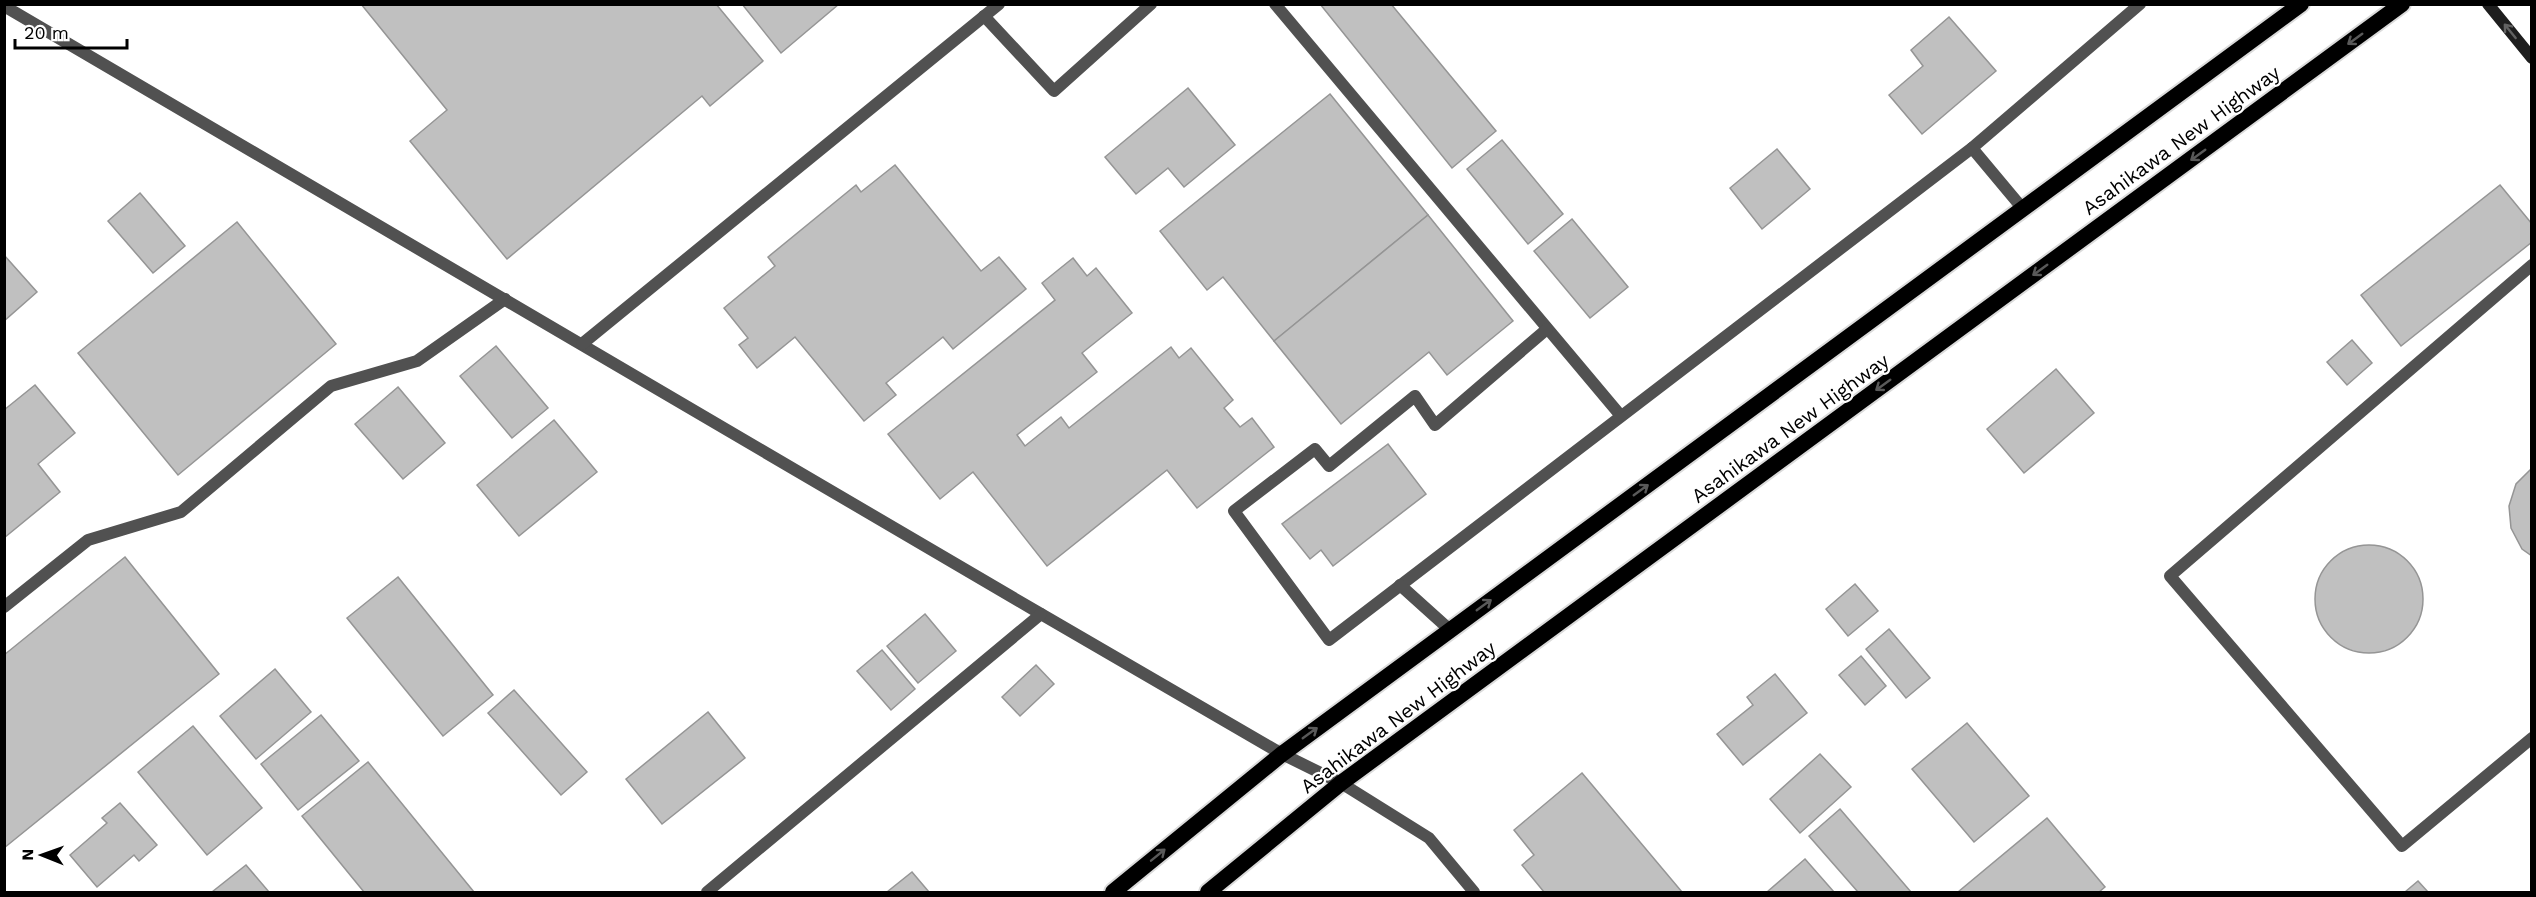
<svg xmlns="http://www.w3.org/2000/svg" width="2536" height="897" viewBox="0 0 2536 897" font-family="'Work Sans',sans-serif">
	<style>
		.building { fill: #c0c0c0; stroke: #959595; stroke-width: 1.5 }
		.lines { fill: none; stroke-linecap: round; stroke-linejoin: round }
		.trunk-casing { stroke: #dbdbdb; stroke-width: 20 }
		.service { stroke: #515151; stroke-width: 12 }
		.minor { stroke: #515151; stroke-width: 12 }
		.secondary { stroke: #1e1e1e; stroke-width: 12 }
		.trunk { stroke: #000; stroke-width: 16 }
		.oneway { stroke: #626262 }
		.oneway2 { stroke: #595959 }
		.labels { text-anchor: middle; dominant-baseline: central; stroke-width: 4.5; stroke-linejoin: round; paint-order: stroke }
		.street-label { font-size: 20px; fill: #000; stroke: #fff }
	</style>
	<rect width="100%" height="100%" fill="#fff"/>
	<!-- building -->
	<g class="building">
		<path d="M361,4H716L763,61L710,106L702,96L507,259L410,141L447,110Z"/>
		<path d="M742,4H839L781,53Z"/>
		<path d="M1320,4H1391L1496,131L1452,168Z"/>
		<path d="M1949,17L1996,71L1922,134L1889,95L1923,66L1911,50Z"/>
		<path d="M1188,88L1235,145L1184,187L1168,168L1136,194L1105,157Z"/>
		<path d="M1330,94L1428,215L1274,341L1223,277L1207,290L1160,231Z"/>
		<path d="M1502,140L1563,214L1528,244L1467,169Z"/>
		<path d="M1777,149L1810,189L1762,229L1730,188Z"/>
		<path d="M895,165L981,271L999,257L1026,289L953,349L943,337L886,383L896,395L864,421L795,337L757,368L739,345L748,338L724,308L775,266L768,257L856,185L861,192Z"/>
		<path d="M2500,185L2532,224V242L2401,346L2361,295Z"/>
		<path d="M140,193L185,246L153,273L108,221Z"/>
		<path d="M1428,215L1513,321L1447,375L1429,352L1341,424L1274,341Z"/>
		<path d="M1572,219L1628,287L1590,318L1534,251Z"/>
		<path d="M237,222L336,344L178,475L78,353Z"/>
		<path d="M4,255L37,292L4,321Z"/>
		<path d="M1073,258L1087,276L1096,268L1132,313L1082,353L1097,372L1017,435L1025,446L1061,417L1069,428L1171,347L1179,358L1191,348L1233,400L1224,408L1240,427L1252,418L1274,447L1197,508L1167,470L1047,566L973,472L940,499L888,434L1055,300L1042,283Z"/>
		<path d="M2352,340L2372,363L2347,385L2327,362Z"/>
		<path d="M496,346L548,408L512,438L460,376Z"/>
		<path d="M2056,369L2094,413L2024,473L1987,429Z"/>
		<path d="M35,385L75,433L38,464L60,492L4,538V410Z"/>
		<path d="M398,387L445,443L403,479L355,424Z"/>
		<path d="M554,420L597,472L519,536L477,485Z"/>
		<path d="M1388,444L1426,494L1333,566L1321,550L1310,559L1282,524Z"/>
		<path d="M2532,468V556L2522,549L2511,528L2509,506L2516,484Z"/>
		<circle cx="2369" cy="599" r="54"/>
		<path d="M125,557L219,674L4,848V655Z"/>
		<path d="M398,577L493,695L443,736L347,618Z"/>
		<path d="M1855,584L1878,611L1848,636L1826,609Z"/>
		<path d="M925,614L956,651L918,683L887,646Z"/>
		<path d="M1889,629L1930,678L1906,698L1866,649Z"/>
		<path d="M882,650L915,689L891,710L857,671Z"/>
		<path d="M1861,656L1886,686L1865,705L1839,675Z"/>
		<path d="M1036,665L1054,684L1020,716L1002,697Z"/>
		<path d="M275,669L311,712L256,759L220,716Z"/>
		<path d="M1775,674L1807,713L1743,765L1717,734L1753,705L1747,697Z"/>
		<path d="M514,690L587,772L561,795L488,713Z"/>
		<path d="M708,712L745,758L662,824L626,779Z"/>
		<path d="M321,715L359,761L298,810L261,764Z"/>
		<path d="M1967,723L2029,796L1974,842L1912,769Z"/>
		<path d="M193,726L262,808L207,855L138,772Z"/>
		<path d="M1820,754L1851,787L1800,833L1770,799Z"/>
		<path d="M368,762L474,892H364L302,816Z"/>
		<path d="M1582,773L1682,892H1544L1522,865L1534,855L1514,830Z"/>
		<path d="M120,803L157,845L139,861L134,855L97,887L70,855L107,823L102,818Z"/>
		<path d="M1840,809L1911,892H1858L1809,836Z"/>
		<path d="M2047,818L2105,887L2099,892H1958Z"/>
		<path d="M1805,859L1834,892H1767Z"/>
		<path d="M246,865L269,892H212Z"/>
		<path d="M912,872L929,892H887Z"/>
		<path d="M2418,881L2428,892H2405Z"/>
	</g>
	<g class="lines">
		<!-- trunk casing -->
		<g class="trunk-casing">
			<g id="trunk">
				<path d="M1113,892L1282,754L2301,4"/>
				<path d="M1208,892L1341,783L2402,4"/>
			</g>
		</g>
		<!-- service -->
		<g class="service">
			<path d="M1275,4L1621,416"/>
			<path d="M984,16L1054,91L1151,4"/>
			<path d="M1972,148L2023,209"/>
			<path d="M2532,265L2170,576L2402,846L2532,738"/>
			<path d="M1547,329L1435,425L1415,396L1329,466L1315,449L1234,511L1329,640L1972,148L2140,4"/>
			<path d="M1400,585L1450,630"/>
			<path d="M4,607L88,540L181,512L331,386L417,361L505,299"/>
		</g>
		<!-- minor -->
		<g class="minor">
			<path d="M4,6L1041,614L1282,754L1341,783L1429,838L1474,892"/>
			<path d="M582,344L999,4"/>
			<path d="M707,892L1041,614"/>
		</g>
		<!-- secondary -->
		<path class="secondary" d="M2488,4L2532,58"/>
		<!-- trunk -->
		<use href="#trunk" class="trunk"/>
	</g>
	<!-- one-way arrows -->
	<defs><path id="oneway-shaft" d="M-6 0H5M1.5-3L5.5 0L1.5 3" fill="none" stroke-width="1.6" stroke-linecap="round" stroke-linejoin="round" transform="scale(1.5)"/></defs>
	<use class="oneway" href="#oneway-shaft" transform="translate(2510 31) rotate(-129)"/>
	<g class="oneway2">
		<use href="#oneway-shaft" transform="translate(2355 39) rotate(144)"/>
		<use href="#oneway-shaft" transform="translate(2198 155) rotate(144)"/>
		<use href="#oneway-shaft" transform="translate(2040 270) rotate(144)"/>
		<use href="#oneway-shaft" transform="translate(1883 385) rotate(144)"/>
		<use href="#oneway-shaft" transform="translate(1641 490) rotate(-36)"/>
		<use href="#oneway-shaft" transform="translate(1484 605) rotate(-36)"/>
		<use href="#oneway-shaft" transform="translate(1310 733) rotate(-36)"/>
		<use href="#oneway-shaft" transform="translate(1158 855) rotate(-39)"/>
	</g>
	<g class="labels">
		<!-- street labels -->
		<g class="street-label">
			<text transform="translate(2181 140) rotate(-36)">Asahikawa New Highway</text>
			<text transform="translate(1790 428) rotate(-36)">Asahikawa New Highway</text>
			<text transform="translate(1398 717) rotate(-37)">Asahikawa New Highway</text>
		</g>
	</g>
	<!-- border -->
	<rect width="2536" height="897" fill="none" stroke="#000000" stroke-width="12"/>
	<!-- north arrow -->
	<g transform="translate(42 855) rotate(271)" stroke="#ffffff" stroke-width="4.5" paint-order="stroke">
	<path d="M0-4.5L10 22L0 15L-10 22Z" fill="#000000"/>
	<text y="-9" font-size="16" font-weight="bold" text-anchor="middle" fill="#000000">N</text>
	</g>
	<!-- scale -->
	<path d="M15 39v9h112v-9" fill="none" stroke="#000000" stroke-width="3"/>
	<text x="24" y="39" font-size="18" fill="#000000" stroke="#ffffff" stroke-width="4.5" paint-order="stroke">20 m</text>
</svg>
